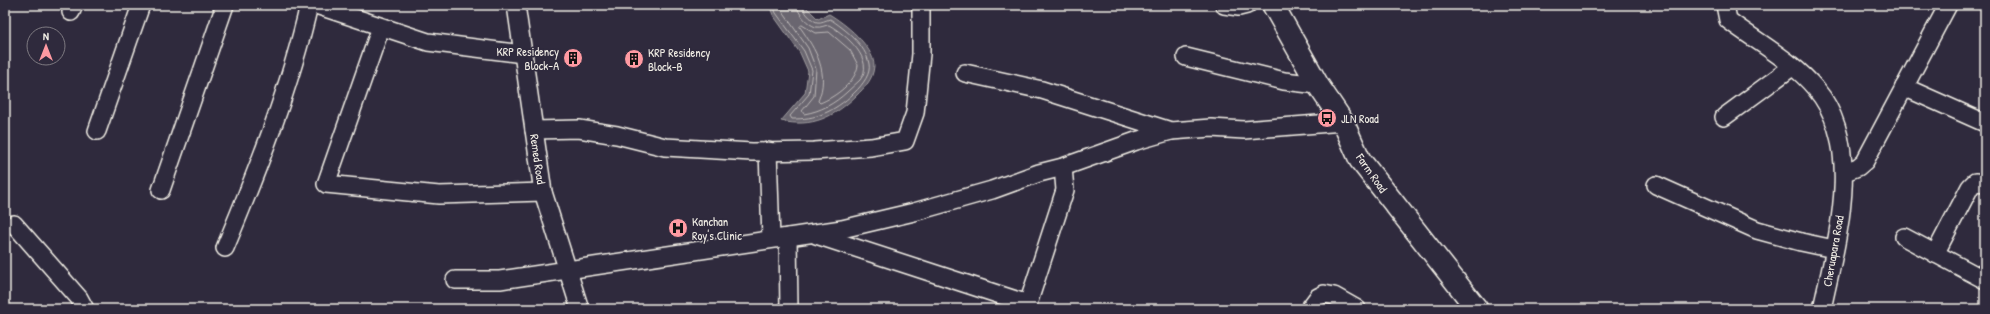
<svg xmlns="http://www.w3.org/2000/svg" width="1990" height="314" viewBox="0 0 1990 314" font-family="'Patrick Hand',sans-serif">
	<style>
		.water { fill: #6a6670; stroke: #a19ea0 }
		.lines { fill: none; stroke-linecap: round; stroke-linejoin: round }
		.shore { stroke: #bdb9b8; stroke-width: 1 }
		.minor-casing { stroke: #f4f1e8; stroke-width: 20 }
		.major-casing { stroke: #f4f1e8; stroke-width: 24 }
		.minor { stroke: #2f2a3d; stroke-width: 17 }
		.major { stroke: #2f2a3d; stroke-width: 21 }
		.labels { text-anchor: middle; dominant-baseline: central; stroke-width: 3; stroke-linejoin: round; paint-order: stroke }
		.poi-label { font-size: 12px; fill: #f4f1e8; stroke: #2f2a3d; text-anchor: start }
		.street-label { font-size: 12px; fill: #f4f1e8; stroke: #2f2a3d }
	</style>
	<rect width="100%" height="100%" fill="#2f2a3d"/>
	<filter id="ink" filterUnits="userSpaceOnUse"><feTurbulence type="fractalNoise" baseFrequency=".025" numOctaves="2"/><feDisplacementMap in="SourceGraphic" scale="8" xChannelSelector="R" yChannelSelector="G"/><feConvolveMatrix kernelMatrix="1 2 1 2 8 2 1 2 1" color-interpolation-filters="sRGB"/></filter>
	<g filter="url(#ink)">
		<!-- water -->
		<path class="water" d="M769,5H804L818,19L829,14C844,23 874,46 874,66C873,80 865,87 856,96C834,117 812,128 781,121L805,93L808,71L800,53L773,15Z"/>
		<g class="lines">
			<!-- shore -->
			<g class="shore">
				<path d="M773,5L776,13L804,51L812,70L809,94L790,116L792,119C803,119 814,118 825,113C840,107 873,82 869,64C866,45 845,29 830,19C826,20 821,23 817,22C812,21 802,10 802,5"/>
				<path d="M778,5L808,48L816,69L814,96L802,111L804,114C821,111 834,104 847,92C851,88 856,84 860,80C876,60 845,34 829,25C825,25 821,28 816,27C808,25 797,13 797,5"/>
				<path d="M802,25L815,33L829,32L850,50L858,65C856,82 835,97 820,103L818,101C830,73 816,50 800,27Z"/>
			</g>
			<!-- minor casing -->
			<g class="minor-casing">
				<g id="minor">
					<path d="M316,5L428,42L523,54"/>
					<path d="M516,5L543,192L580,309"/>
					<path d="M1224,5L1239,7L1247,5"/>
					<path d="M1725,5L1728,20C1757,42 1793,61 1816,89C1865,147 1836,242 1822,309"/>
					<path d="M71,12L74,5"/>
					<path d="M381,27L326,184L439,195L543,192"/>
					<path d="M1186,57L1284,81L1318,85"/>
					<path d="M965,73L1042,90L1171,131"/>
					<path d="M1904,87L1985,123"/>
					<path d="M1724,117L1792,67"/>
					<path d="M534,130L579,129L617,135L665,147L752,152L814,151L871,147L905,141L915,113L921,54V5"/>
					<path d="M97,131L141,5"/>
					<path d="M768,151L771,239"/>
					<path d="M1845,172L1858,167L1865,161L1948,5"/>
					<path d="M1656,185L1757,230L1801,242L1834,249"/>
					<path d="M161,190L225,5"/>
					<path d="M14,224L79,298L85,309"/>
					<path d="M816,235L1028,304L1065,190L1063,167"/>
					<path d="M788,237L789,309"/>
					<path d="M1904,237L1985,280"/>
					<path d="M225,248C258,169 290,88 309,5"/>
					<path d="M1935,254L1970,187L1975,182L1985,183"/>
					<path d="M455,280H500L842,229L914,212L992,190L1039,173L1063,167L1136,141L1171,131L1211,128L1244,130L1343,122"/>
					<path d="M1309,309L1318,297L1324,294L1334,296L1357,309"/>
				</g>
			</g>
			<!-- major casing -->
			<g class="major-casing">
				<path id="major" d="M1273,5L1318,85L1343,122L1360,160L1477,309"/>
			</g>
			<!-- minor -->
			<use href="#minor" class="minor"/>
			<!-- major -->
			<use href="#major" class="major"/>
		</g>
	</g>
	<!-- icons -->
	<defs>
		<g id="building-disc" transform="scale(1)"><circle r="9.5" fill="#ff9aa2" stroke="#2f2a3d"/><path d="M-4-6H4V6H1V3H-1V6H-4ZM-2.5-4.3h1.7v1.8h-1.7ZM.8-4.3h1.7v1.8H.8ZM-2.5-1h1.7V.8h-1.7ZM.8-1h1.7V.8H.8Z" fill="#111"/></g>
		<g id="bus-disc" transform="scale(1)"><circle r="9.5" fill="#ff9aa2" stroke="#2f2a3d"/><path d="M-5-6H5V4H4V6H2V4H-2V6H-4V4H-5ZM-3.5-4V0h7V-4ZM-3.5 1.2v1.5H-2V1.2ZM2 1.2v1.5H3.5V1.2Z" fill="#111"/></g>
		<g id="hospital-disc" transform="scale(1)"><circle r="9.5" fill="#ff9aa2" stroke="#2f2a3d"/><path d="M-5-5h3v3.5h4V-5h3V5h-3V1.5h-4V5h-3Z" fill="#111"/></g>
	</defs>
	<g fill-rule="evenodd">
		<use href="#building-disc" x="573" y="58"/>
		<use href="#building-disc" x="634" y="59"/>
		<use href="#bus-disc" x="1327" y="118"/>
		<use href="#hospital-disc" x="678" y="228"/>
	</g>
	<g class="labels">
		<!-- poi labels -->
		<g class="poi-label">
			<text x="559" y="51" text-anchor="end">KRP Residency<tspan x="559" dy="14">Block-A</tspan></text>
			<text x="648" y="52">KRP Residency<tspan x="648" dy="14">Block-B</tspan></text>
			<text x="1341" y="118">JLN Road</text>
			<text x="692" y="221">Kanchan<tspan x="692" dy="14">Roy's Clinic</tspan></text>
		</g>
		<!-- street labels -->
		<g class="street-label">
			<text transform="translate(538 159) rotate(82)">Remed Road</text>
			<text transform="translate(1372 173) rotate(55)">Farm Road</text>
			<text transform="translate(1833 251) rotate(-80)">Cheruapara Road</text>
		</g>
	</g>
	<!-- margin -->
	<rect width="1990" height="314" fill="none" stroke="#2f2a3d" stroke-width="20"/>
	<rect x="10" y="10" width="1970" height="294" fill="none" stroke="#f4f1e8" stroke-width="1.5" filter="url(#ink)"/>
	<!-- north arrow -->
	<g transform="translate(46 46)"><circle r="19" fill="#2f2a3d" stroke="#7e7a81"/>
	<path d="M0-3L7 15L0 10L-7 15Z" fill="#ff9aa2"/>
	<text y="-6" font-size="11" font-weight="bold" text-anchor="middle" fill="#f4f1e8">N</text>
	</g>
</svg>
